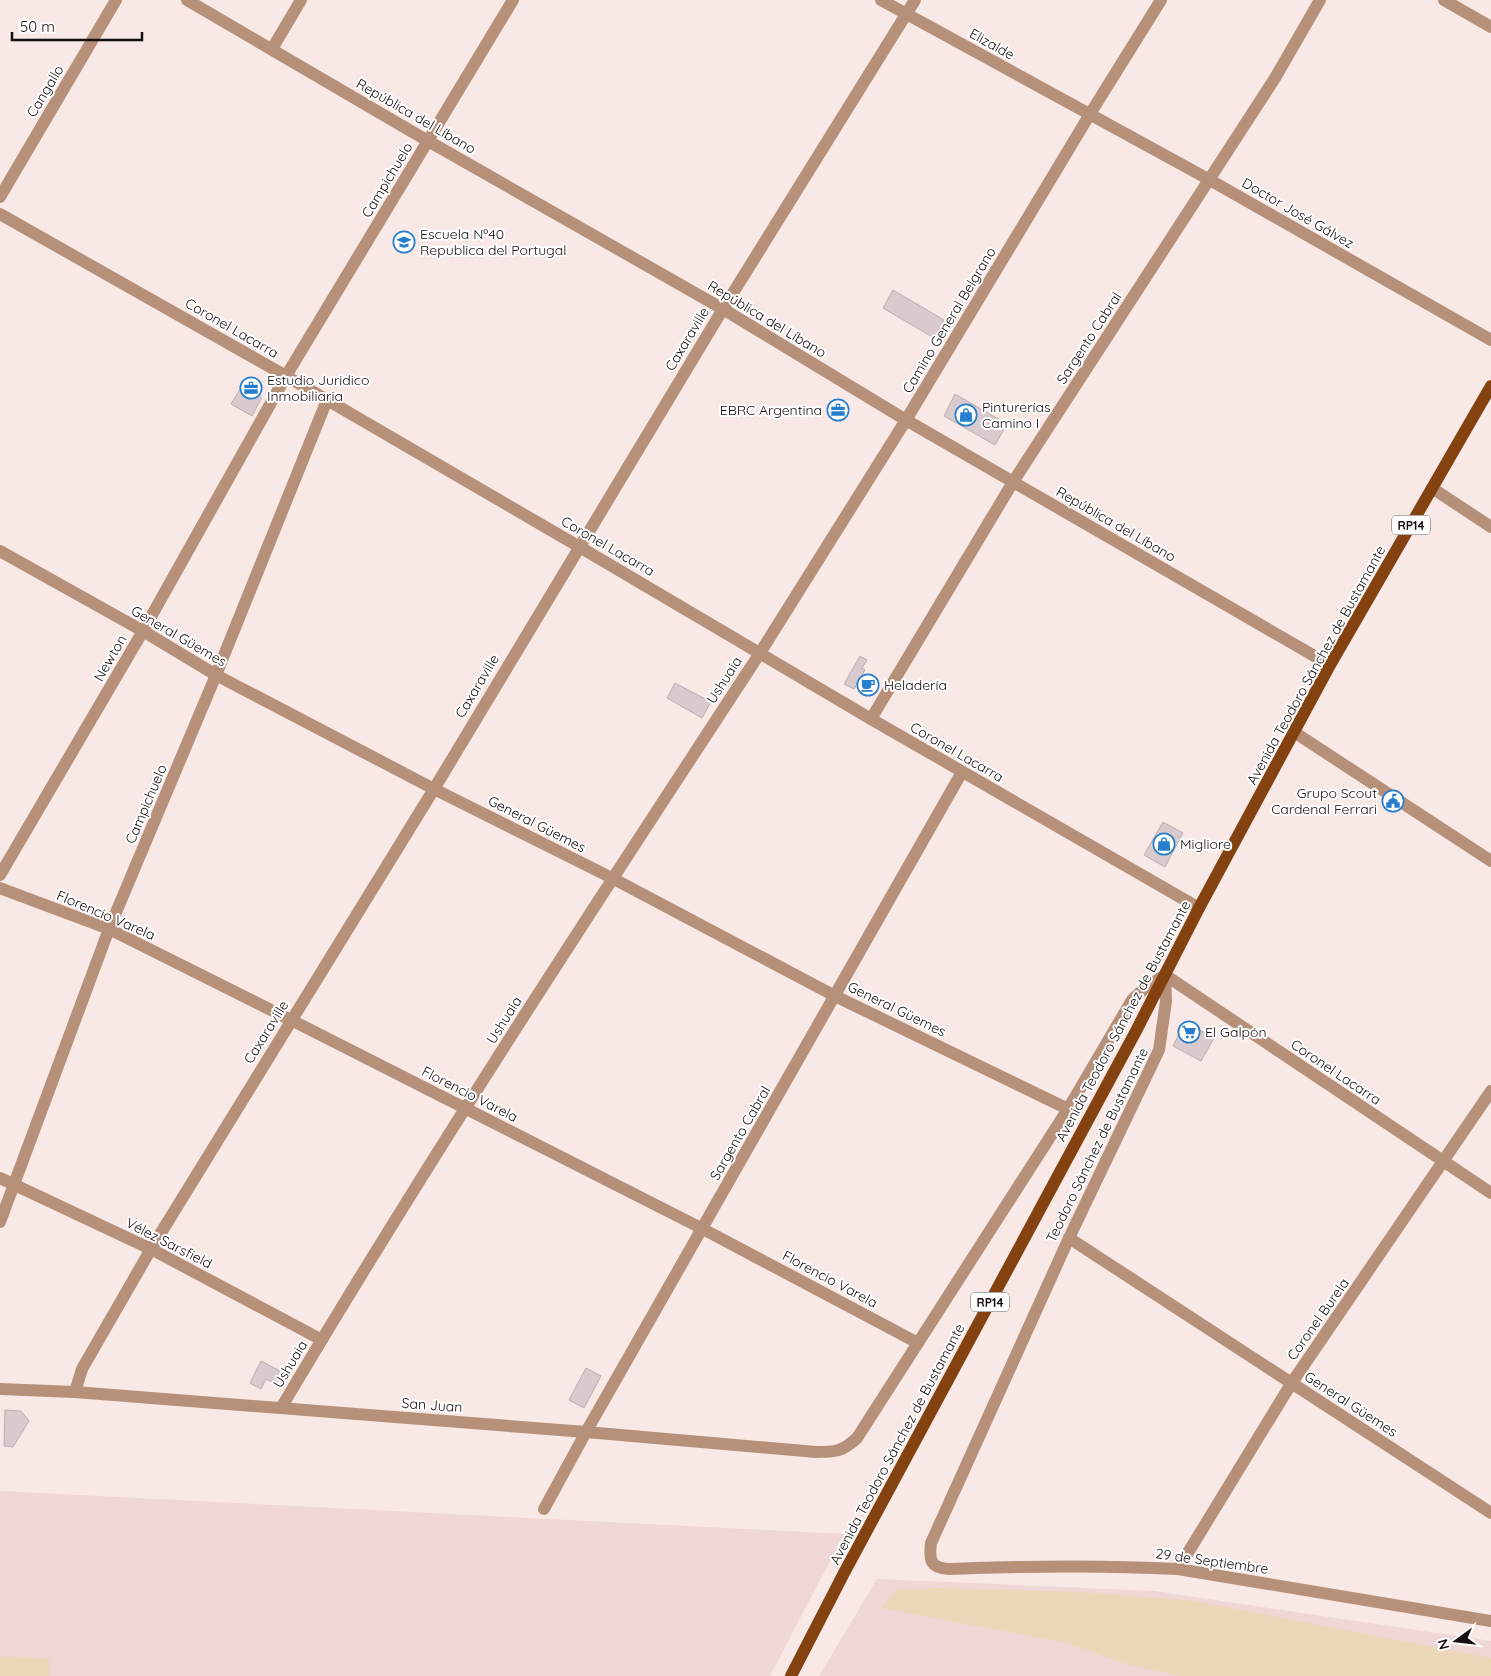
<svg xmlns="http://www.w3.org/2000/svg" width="1491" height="1676" viewBox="0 0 1491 1676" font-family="Quicksand,sans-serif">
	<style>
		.built { fill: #eed7d4 }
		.green { fill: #ebd8b9 }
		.building { fill: #d9cace; stroke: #bbadb1 }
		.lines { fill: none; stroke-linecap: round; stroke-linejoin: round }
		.minor { stroke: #b69079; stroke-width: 12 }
		.tertiary { stroke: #b69079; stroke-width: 12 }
		.primary { stroke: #834210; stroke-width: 12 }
		.labels { text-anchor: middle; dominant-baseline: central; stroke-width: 4; stroke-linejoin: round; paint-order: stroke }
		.shield { fill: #fff; stroke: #5a5756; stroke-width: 1 }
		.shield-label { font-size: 12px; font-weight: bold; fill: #140f0e }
		.street-label { font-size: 14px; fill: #140f0e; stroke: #fff }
		.poi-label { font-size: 14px; fill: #140f0e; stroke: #fff; text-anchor: start }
	</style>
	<rect width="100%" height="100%" fill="#f8e8e6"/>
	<!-- built -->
	<g class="built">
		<path d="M0,1491L844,1534L770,1676H0Z"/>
		<path d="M877,1579L1154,1591L1491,1641V1676H819Z"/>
	</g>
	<!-- green -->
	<g class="green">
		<path d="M943,1588L1079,1592L1194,1601L1491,1658V1676H1180L1129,1665L1067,1643L881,1608L897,1589Z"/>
		<path d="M0,1656L49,1659V1676H0Z"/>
	</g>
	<!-- building -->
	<g class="building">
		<path d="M893,290L944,320L934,338L883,308Z"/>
		<path d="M246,379L257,386L261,399L252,416L231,404Z"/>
		<path d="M955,394L1007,424L995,445L944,416Z"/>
		<path d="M860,656L867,660L862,668L865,670L854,689L844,684Z"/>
		<path d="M675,683L711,702L702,718L667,698Z"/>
		<path d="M1163,822L1183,833L1165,867L1144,855Z"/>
		<path d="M1185,1022L1214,1038L1201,1061L1173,1046Z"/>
		<path d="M261,1361L282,1372L276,1384L266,1379L261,1389L250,1383Z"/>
		<path d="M586,1368L601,1376L584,1408L569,1400Z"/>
		<path d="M5,1410L21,1411L29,1421L13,1447L4,1446Z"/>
	</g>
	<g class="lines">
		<!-- minor -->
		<g class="minor">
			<path d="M187,0L428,141L723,309L906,420L1330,665"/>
			<path d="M881,0L1210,180L1491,340"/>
			<path d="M1444,0L1491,27"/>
			<path d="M272,49L301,0"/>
			<path d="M0,197L116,0"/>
			<path d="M1432,488L1491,527"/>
			<path d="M0,551L143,631L216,675L434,789L612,878L835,996L1068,1109"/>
			<path d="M871,719L1013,482L1275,78L1320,0"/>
			<path d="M1294,732L1491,861"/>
			<path d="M0,875L143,631L286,376L513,0"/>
			<path d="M0,888L109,929L291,1020L703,1229L918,1343"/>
			<path d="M1165,975L1166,1001L1159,1050L1069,1238L931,1543C929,1560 930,1568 949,1569C1025,1566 1102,1565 1178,1569L1491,1621"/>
			<path d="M1165,975L1491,1193"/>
			<path d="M0,1178L151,1249L322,1340"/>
			<path d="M0,1222L109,929L216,675L327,400"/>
			<path d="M1069,1238L1491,1513"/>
			<path d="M0,1389L75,1392L586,1432L816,1452C835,1452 842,1452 857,1438L1068,1109L1132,1000L1146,987L1165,975"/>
			<path d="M75,1392L82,1369L151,1249L434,789L723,309L915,0"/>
			<path d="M281,1408C433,1152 597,902 760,653"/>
			<path d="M544,1509L586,1432L962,772"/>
			<path d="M1178,1569L1291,1384L1491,1091"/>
		</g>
		<!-- tertiary -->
		<g class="tertiary">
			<path d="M0,214L286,376L578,546L871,719L1199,908"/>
			<path d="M760,653L906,420L1090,114L1161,0"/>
		</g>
		<!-- primary -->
		<path class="primary" d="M791,1676L844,1573L1136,1031L1199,908L1330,665L1491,386"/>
	</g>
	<!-- icons -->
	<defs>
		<g id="school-ring" transform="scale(1.125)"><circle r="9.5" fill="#fff" stroke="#277ecc" stroke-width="1.5"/><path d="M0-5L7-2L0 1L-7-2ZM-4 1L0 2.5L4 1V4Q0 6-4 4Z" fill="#277ecc"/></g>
		<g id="office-ring" transform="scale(1.125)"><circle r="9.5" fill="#fff" stroke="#277ecc" stroke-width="1.5"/><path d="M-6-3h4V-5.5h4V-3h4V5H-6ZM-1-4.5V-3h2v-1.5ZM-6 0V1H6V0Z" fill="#277ecc"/></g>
		<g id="shop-ring" transform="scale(1.125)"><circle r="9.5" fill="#fff" stroke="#277ecc" stroke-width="1.5"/><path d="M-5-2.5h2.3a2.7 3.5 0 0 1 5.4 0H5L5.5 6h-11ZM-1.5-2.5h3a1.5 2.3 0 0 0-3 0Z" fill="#277ecc"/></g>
		<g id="cafe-ring" transform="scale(1.125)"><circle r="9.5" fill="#fff" stroke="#277ecc" stroke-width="1.5"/><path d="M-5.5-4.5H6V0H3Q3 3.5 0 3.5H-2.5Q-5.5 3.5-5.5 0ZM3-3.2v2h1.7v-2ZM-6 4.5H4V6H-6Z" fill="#277ecc"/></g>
		<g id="civic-ring" transform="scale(1.125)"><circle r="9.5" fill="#fff" stroke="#277ecc" stroke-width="1.5"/><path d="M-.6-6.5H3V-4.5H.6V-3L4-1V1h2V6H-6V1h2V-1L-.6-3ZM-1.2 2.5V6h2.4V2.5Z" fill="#277ecc"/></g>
		<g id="supermarket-ring" transform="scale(1.125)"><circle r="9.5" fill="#fff" stroke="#277ecc" stroke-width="1.5"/><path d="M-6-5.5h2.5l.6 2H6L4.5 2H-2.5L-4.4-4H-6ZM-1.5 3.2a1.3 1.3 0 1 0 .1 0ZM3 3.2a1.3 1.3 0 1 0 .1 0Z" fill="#277ecc"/></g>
	</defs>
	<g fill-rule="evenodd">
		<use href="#school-ring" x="404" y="242"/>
		<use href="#office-ring" x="251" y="388"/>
		<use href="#office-ring" x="838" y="410"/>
		<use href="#shop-ring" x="966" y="415"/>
		<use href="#cafe-ring" x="868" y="685"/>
		<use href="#civic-ring" x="1393" y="801"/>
		<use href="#shop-ring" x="1164" y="844"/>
		<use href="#supermarket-ring" x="1189" y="1032"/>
	</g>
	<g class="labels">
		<!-- shield labels -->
		<g class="shield">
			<rect x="1392" y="515.5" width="38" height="19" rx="4"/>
			<rect x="971" y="1292.5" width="38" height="19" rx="4"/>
		</g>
		<g class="shield-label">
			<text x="1411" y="525">RP14</text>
			<text x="990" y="1302">RP14</text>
		</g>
		<!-- street labels -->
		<g class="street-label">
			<text transform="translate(992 44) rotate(29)">Elizalde</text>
			<text transform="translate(45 91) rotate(-59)">Cangallo</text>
			<text transform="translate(416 116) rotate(30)">República del Líbano</text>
			<text transform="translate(387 180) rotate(-59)">Campichuelo</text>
			<text transform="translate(1298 213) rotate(30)">Doctor José Gálvez</text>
			<text transform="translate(767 319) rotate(31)">República del Líbano</text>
			<text transform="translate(949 320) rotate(-59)">Camino General Belgrano</text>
			<text transform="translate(232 328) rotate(30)">Coronel Lacarra</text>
			<text transform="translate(1089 338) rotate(-57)">Sargento Cabral</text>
			<text transform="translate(687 339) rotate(-59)">Caxaraville</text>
			<text transform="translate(1116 524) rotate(30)">República del Líbano</text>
			<text transform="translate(608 546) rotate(30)">Coronel Lacarra</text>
			<text transform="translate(179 636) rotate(30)">General Güemes</text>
			<text transform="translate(110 658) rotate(-60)">Newton</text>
			<text transform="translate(1316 665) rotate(-61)">Avenida Teodoro Sánchez de Bustamante</text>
			<text transform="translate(724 680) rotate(-57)">Ushuaia</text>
			<text transform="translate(477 686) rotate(-59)">Caxaraville</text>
			<text transform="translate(957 752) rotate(30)">Coronel Lacarra</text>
			<text transform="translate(146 804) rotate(-67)">Campichuelo</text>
			<text transform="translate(537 824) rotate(27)">General Güemes</text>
			<text transform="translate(106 915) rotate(23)">Florencio Varela</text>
			<text transform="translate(897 1009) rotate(26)">General Güemes</text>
			<text transform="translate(504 1020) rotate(-58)">Ushuaia</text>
			<text transform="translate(1123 1021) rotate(-62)">Avenida Teodoro Sánchez de Bustamante</text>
			<text transform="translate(266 1032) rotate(-58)">Caxaraville</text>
			<text transform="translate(1336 1072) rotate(34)">Coronel Lacarra</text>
			<text transform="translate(470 1094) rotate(27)">Florencio Varela</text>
			<text transform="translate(740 1133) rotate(-60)">Sargento Cabral</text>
			<text transform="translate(1097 1145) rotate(-64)">Teodoro Sánchez de Bustamante</text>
			<text transform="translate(169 1243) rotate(27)">Vélez Sarsfield</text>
			<text transform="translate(830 1279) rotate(28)">Florencio Varela</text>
			<text transform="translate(1318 1319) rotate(-55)">Coronel Burela</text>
			<text transform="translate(290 1364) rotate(-59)">Ushuaia</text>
			<text transform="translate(1351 1404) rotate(33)">General Güemes</text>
			<text transform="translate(432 1405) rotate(4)">San Juan</text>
			<text transform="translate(897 1444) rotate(-62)">Avenida Teodoro Sánchez de Bustamante</text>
			<text transform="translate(1212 1561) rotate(8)">29 de Septiembre</text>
		</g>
		<!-- poi labels -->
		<g class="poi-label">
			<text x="420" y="234">Escuela Nº40<tspan x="420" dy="16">Republica del Portugal</tspan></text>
			<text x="267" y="380">Estudio Juridico<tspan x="267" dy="16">Inmobiliaria</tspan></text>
			<text x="982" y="407">Pinturerías<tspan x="982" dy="16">Camino I</tspan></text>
			<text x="822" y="410" text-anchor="end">EBRC Argentina</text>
			<text x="884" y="685">Heladería</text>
			<text x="1377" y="793" text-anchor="end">Grupo Scout<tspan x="1377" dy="16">Cardenal Ferrari</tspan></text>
			<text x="1180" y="844">Migliore</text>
			<text x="1205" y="1032">El Galpón</text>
		</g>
	</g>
	<!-- north arrow -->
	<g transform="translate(1456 1641) rotate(255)" stroke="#ffffff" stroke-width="4" paint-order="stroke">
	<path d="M0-4L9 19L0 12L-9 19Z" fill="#140f0e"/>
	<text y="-8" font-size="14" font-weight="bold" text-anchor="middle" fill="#140f0e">N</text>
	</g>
	<!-- scale -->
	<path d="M12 32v8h130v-8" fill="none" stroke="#140f0e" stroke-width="2.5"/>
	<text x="20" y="32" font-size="15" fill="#140f0e" stroke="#ffffff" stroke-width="4" paint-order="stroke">50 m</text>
</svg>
